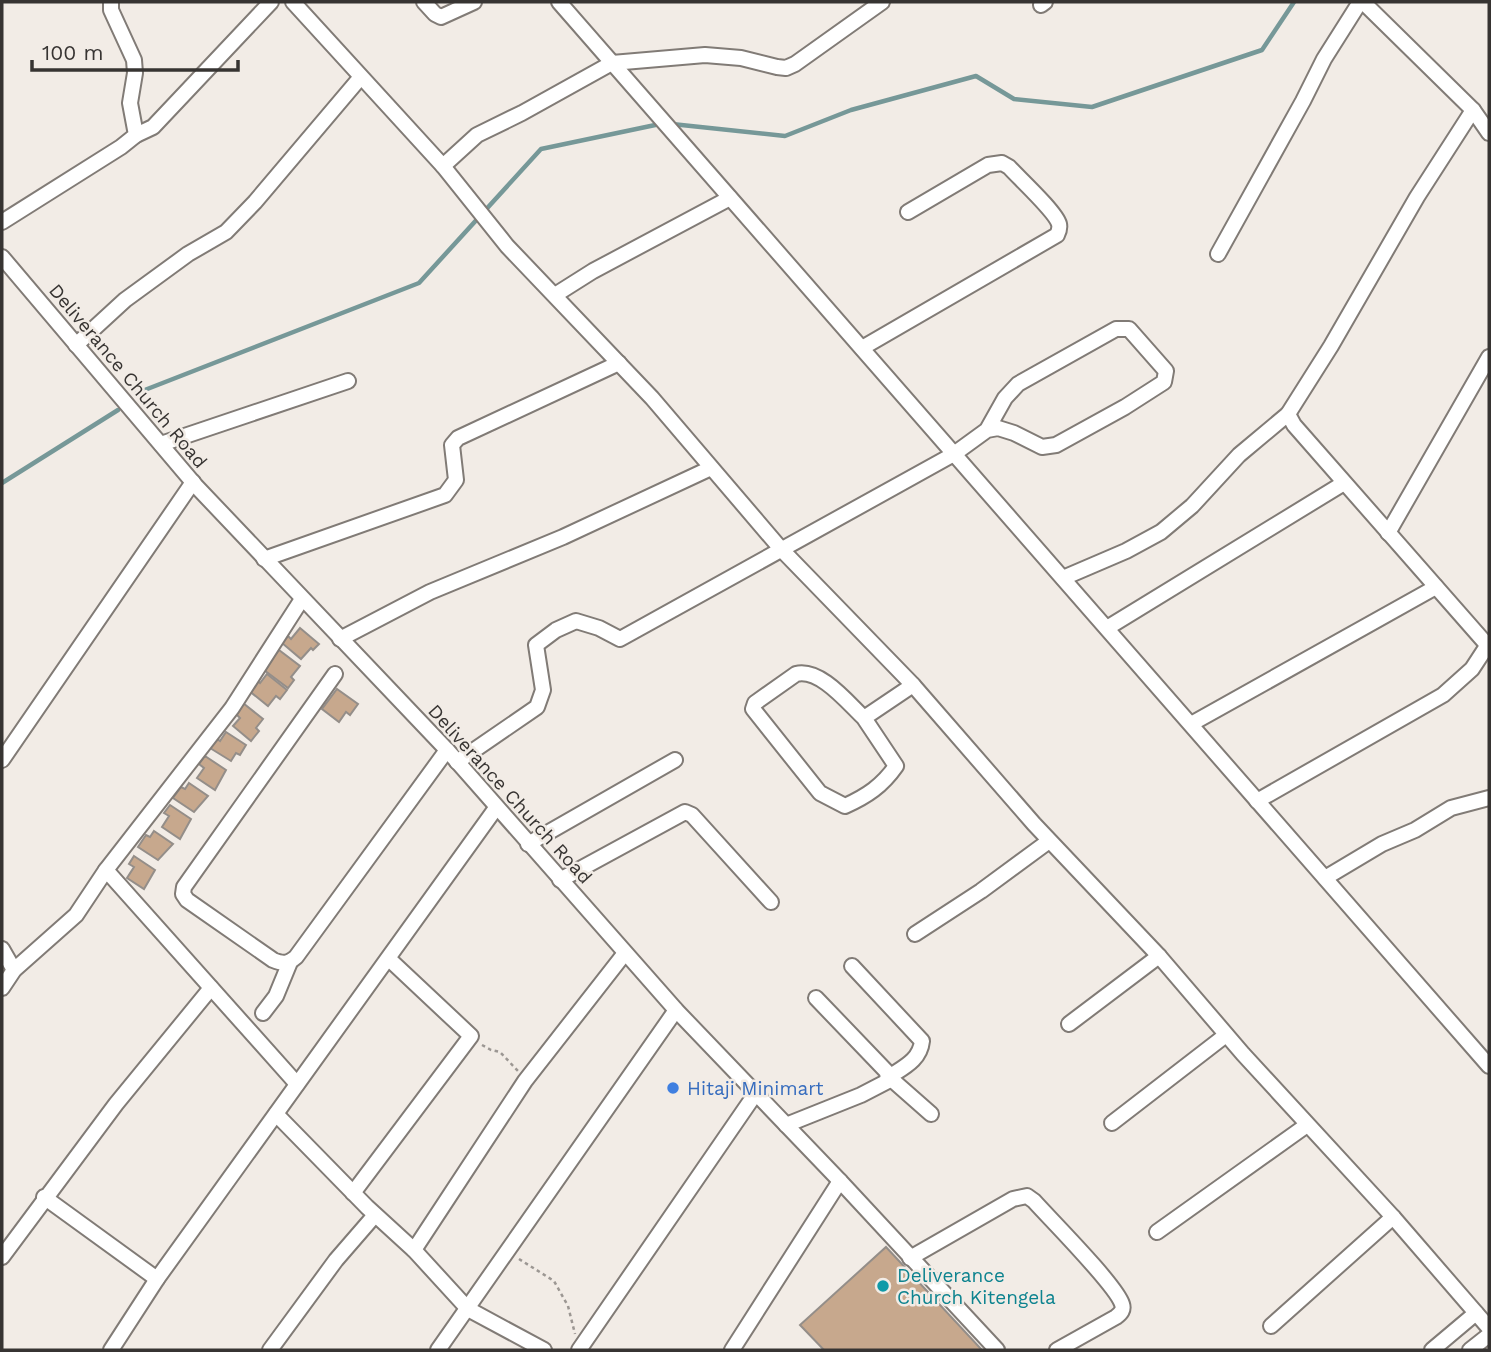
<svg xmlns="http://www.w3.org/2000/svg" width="1491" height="1352" viewBox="0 0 1491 1352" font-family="'Work Sans',sans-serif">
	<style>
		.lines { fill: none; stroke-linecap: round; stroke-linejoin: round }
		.stream { stroke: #769898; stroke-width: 4.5 }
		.building { fill: #c7a88d; stroke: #948e89; stroke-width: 2 }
		.minor-casing { stroke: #817b76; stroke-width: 18 }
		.path { stroke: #9c9793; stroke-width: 2.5; stroke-dasharray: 3.5 3.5; stroke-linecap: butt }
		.minor { stroke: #fff; stroke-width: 14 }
		.shop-dot { fill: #3f7fe0; stroke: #f2ece6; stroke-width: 2.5 }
		.culture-dot { fill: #0f9aa8; stroke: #f2ece6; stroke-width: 2.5 }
		.labels { text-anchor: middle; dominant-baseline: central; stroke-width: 5; stroke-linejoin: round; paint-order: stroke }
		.street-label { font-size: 19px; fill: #373432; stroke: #f2ece6 }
		.shop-label { font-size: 19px; fill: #366cbe; stroke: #f2ece6; text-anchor: start }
		.culture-label { font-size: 19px; fill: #0d838f; stroke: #f2ece6; text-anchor: start }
	</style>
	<rect width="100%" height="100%" fill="#f2ece6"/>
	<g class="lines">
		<!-- stream -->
		<g class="stream">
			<path d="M672,124L785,136L851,110L976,76L1014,99L1092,107L1262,50L1294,2"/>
			<path d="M137,393L419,283L541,149L660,124"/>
			<path d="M2,483L118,410"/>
		</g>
	</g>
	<!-- building -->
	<g class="building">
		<path d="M300,628L319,644L313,650L311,648L301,659L282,643L288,636L291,639Z"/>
		<path d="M279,650L300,666L291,677L294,680L288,688L264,670Z"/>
		<path d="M267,674L287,690L280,699L276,696L268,706L248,690L256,680L260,683Z"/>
		<path d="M337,689L358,704L350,715L346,712L339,722L322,709Z"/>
		<path d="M243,703L263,719L256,728L259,731L251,741L233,726L240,718L235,713Z"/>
		<path d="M226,732L246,745L240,755L236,753L231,761L210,748L216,738L220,741Z"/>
		<path d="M205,756L226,770L215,790L197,778L204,768L199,764Z"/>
		<path d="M189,783L208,796L194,812L173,798L181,787L185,789Z"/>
		<path d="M170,805L191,819L180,839L162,827L169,816L164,813Z"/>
		<path d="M154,831L173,844L158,860L138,847L146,835L150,837Z"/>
		<path d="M134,856L155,870L144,889L127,878L134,867L129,864Z"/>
		<path d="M886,1247L982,1350H824L800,1325Z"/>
	</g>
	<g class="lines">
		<!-- minor casing -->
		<g class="minor-casing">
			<g id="minor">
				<path d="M293,2L443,166L507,246L652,398L781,549L913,685L1034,824L1159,956L1243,1054L1393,1217L1489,1328"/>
				<path d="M424,2L435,14L441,17L474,2"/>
				<path d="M559,2L1489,1066"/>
				<path d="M1363,2L1473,110L1489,133"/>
				<path d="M1041,5L1045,2"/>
				<path d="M136,135L153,127L271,2"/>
				<path d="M443,166L477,135L522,113L612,63L705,55L741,58L777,67L786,68L795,64L882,2"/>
				<path d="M2,222L121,147L136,135L130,103L135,73L134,60L111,10V2"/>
				<path d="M1218,254L1303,101L1324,59L1360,2"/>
				<path d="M2,257L196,486L447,750L676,1010L840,1181L997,1350"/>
				<path d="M555,295L593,271L730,198"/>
				<path d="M76,345L125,300L188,254L226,232L255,202L360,78"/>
				<path d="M862,348L1057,235C1059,231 1060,228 1059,224C1056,212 1019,178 1009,167L1002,163L988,165L908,212"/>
				<path d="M1288,414L1294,425L1489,647"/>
				<path d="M161,444L348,381"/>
				<path d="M1388,533L1489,357"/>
				<path d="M264,559L445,495L456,480L452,445L458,438L619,363"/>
				<path d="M1063,578L1126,551L1161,532L1192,506L1239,455L1288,414L1331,346L1417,197L1473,110"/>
				<path d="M1107,628L1344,483"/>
				<path d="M340,639L430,592L563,537L711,468"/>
				<path d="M335,674L184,887L183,894L187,900L273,960C283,964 288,964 296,957L447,750"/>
				<path d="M864,718C847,702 820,668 796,674L755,703L753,709L820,793L845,806C867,796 882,786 896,766L864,718L913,685"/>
				<path d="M1191,724L1436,587"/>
				<path d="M2,760L193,482"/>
				<path d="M457,762L537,707L543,690L536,645L556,630L576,621L599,628L620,639L954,454L987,430L998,428L1014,433L1042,447L1056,445L1125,407L1164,382L1166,371L1129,329H1116L1018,384L1005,398L987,430"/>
				<path d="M1257,801L1443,695L1472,669L1489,643"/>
				<path d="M528,844L675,760"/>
				<path d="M106,870L297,1084"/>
				<path d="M1325,878L1382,844L1415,830L1451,808L1489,798"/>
				<path d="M560,880L685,812L692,815L771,902"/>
				<path d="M915,934L981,891L1049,841"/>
				<path d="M2,949L14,970"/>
				<path d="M852,966L922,1041C920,1060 904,1067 889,1077L931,1114"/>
				<path d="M2,988L14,970L76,915L106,870L232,708L302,599"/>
				<path d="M263,1013L276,996L290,962"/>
				<path d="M1069,1024L1159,956"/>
				<path d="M276,1114L367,1207L414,1250L468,1309L544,1350"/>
				<path d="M1112,1123L1226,1035"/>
				<path d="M786,1125L861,1095L888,1081L887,1072L816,998"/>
				<path d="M353,1193L471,1036L389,959"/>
				<path d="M44,1197L157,1279"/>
				<path d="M1157,1232L1307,1125"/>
				<path d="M414,1250L525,1081L625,953"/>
				<path d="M2,1257L116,1104L211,988"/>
				<path d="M910,1258L1013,1199L1027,1196L1034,1201C1051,1220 1116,1285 1122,1304C1124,1310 1121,1313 1116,1317L1057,1350"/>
				<path d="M1271,1326L1393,1217"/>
				<path d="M111,1350L157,1279L496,808"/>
				<path d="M270,1350L336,1260L375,1215"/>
				<path d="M438,1350L676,1010"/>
				<path d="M579,1350L756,1093"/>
				<path d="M732,1350L840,1181"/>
				<path d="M1432,1350L1476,1313"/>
				<path d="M1470,1350L1489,1335"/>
			</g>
		</g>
		<!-- path -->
		<g class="path">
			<path d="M482,1045L491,1050L500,1052L518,1071"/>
			<path d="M519,1259L554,1281L568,1306L575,1334"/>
		</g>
		<!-- minor -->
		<use href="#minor" class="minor"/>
	</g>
	<!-- markers -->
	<circle class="shop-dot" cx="673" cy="1088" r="7"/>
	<circle class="culture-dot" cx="883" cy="1286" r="7"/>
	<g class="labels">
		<!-- street labels -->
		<g class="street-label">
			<text transform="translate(128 376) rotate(50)">Deliverance Church Road</text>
			<text transform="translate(510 794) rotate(48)">Deliverance Church Road</text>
		</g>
		<!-- shop labels -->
		<g class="shop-label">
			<text x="687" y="1088">Hitaji Minimart</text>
		</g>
		<!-- culture labels -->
		<g class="culture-label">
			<text x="897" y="1275">Deliverance<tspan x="897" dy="22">Church Kitengela</tspan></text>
		</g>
	</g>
	<!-- border -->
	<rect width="1491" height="1352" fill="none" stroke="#373432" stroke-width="7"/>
	<!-- scale -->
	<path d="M32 60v10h206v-10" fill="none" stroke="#373432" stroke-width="3.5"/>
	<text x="42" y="60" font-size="21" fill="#373432" stroke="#f2ece6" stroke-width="5" paint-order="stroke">100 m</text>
</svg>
